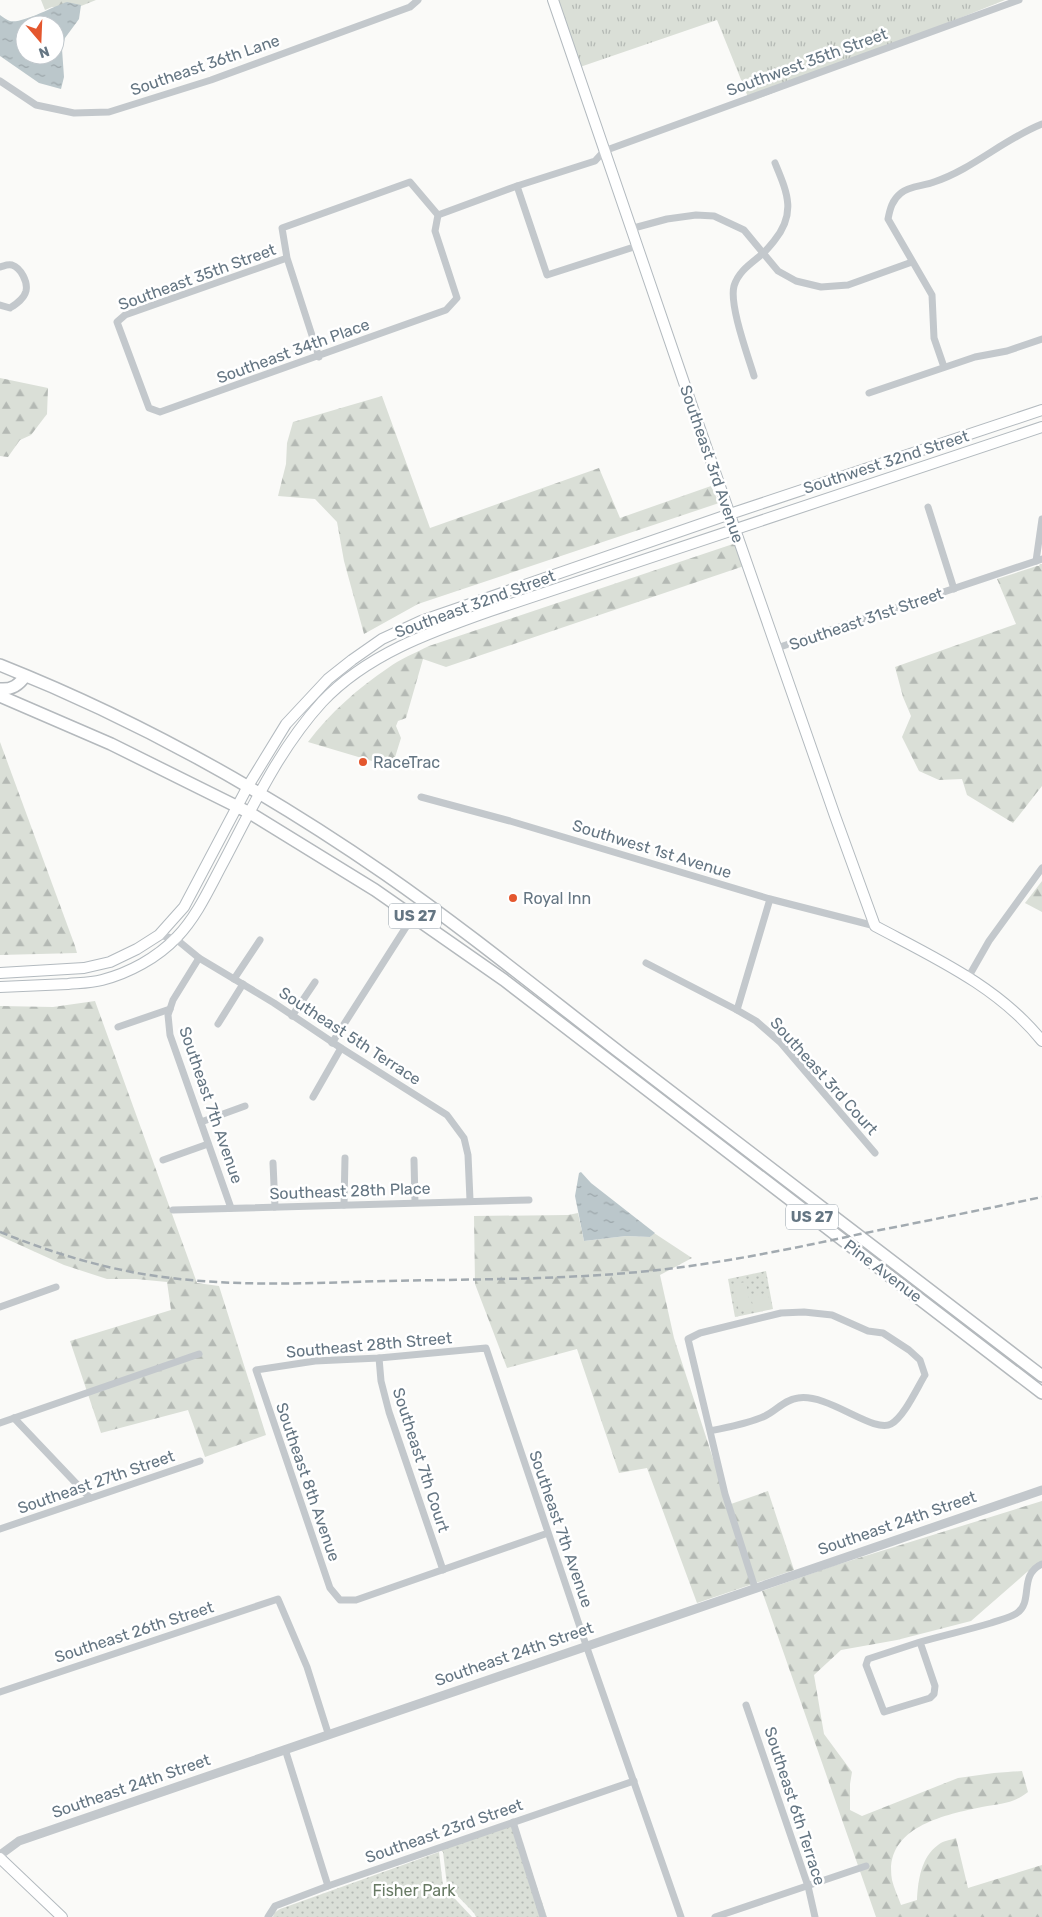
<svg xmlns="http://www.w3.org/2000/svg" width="1042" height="1917" viewBox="0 0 1042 1917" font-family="Rubik,sans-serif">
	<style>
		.grass { fill: url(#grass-tufts) }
		.forest { fill: url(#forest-firs) }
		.park { fill: url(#park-dots) }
		.pitch { fill: #dadfd7 }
		.water { fill: url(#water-ripples); fill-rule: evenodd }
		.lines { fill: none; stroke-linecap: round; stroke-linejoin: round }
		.secondary-casing { stroke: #b3babf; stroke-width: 12 }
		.trunk-casing { stroke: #b4b9bd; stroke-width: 14 }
		.minor { stroke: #c3c8cc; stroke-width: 7 }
		.tertiary { stroke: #c3c8cc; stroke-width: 9 }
		.secondary { stroke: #fff; stroke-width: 10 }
		.trunk { stroke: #fff; stroke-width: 11 }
		.rail { stroke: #a2aab0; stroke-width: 2.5; stroke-dasharray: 8 4; stroke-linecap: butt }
		.poi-dot { fill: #e4572e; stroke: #fff; stroke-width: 2 }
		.labels { text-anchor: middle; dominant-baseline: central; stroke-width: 5; stroke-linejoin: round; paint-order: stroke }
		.shield { fill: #fff; stroke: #939fa8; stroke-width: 1 }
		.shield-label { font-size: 15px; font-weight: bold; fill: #657683 }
		.street-label { font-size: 16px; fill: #657683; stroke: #fff }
		.poi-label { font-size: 16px; fill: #657683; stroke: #fff; text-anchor: start }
		.park-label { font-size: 16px; fill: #687a64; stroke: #fff }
	</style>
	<defs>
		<pattern id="grass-tufts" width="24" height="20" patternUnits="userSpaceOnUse" patternTransform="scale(1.25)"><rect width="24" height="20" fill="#dadfd7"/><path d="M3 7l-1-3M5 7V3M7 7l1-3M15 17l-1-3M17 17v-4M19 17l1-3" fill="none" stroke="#b4b9b4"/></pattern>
		<pattern id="forest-firs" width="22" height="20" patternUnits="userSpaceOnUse" patternTransform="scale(1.25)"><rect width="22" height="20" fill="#dadfd7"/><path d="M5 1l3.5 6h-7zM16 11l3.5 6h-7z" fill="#b4b9b4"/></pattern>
		<pattern id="park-dots" width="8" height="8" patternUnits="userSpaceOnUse" patternTransform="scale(1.25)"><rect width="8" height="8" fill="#dadfd7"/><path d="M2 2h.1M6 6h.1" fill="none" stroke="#b4b9b4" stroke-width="1.8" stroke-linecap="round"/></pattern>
		<pattern id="water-ripples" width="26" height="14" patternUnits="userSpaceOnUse" patternTransform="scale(1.25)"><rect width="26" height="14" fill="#bbc7cb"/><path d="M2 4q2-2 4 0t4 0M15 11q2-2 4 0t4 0" fill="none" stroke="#9ca6aa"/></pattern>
	</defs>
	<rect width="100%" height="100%" fill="#fafaf8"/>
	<!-- grass -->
	<path class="grass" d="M558,0H1005L750,102L717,20L580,67Z"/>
	<!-- forest -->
	<g class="forest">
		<path d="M41,0H96L81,6L52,7L45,10Z"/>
		<path d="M0,378L48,388L47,414L31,435L20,440L8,457L0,456Z"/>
		<path d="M382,396L430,528L599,468L620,518L711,486L719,503L418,604L364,634L344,561L337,522L315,499L278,496L286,464L287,443L293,422Z"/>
		<path d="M736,543L744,566L446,667L423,659L406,718L398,721L396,726L401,738L392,767L308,742C330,713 358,688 388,668C400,659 415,653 429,646Z"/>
		<path d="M1040,564H1042V786L1013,823L967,795L962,779L939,780L919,771L902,737L911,716L903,697L895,667L1016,624L997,579L1037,566H1039Z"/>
		<path d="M0,742L75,946L77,953L0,955Z"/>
		<path d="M1042,881V912L1025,903Z"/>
		<path d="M95,1001L197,1283L219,1286L266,1435L205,1457L188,1410L101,1433L70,1341L171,1310L167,1282L136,1279H107L64,1265L0,1236V1006L53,1007Z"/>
		<path d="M578,1213L584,1241L626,1236L650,1237L654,1233L692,1258L660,1275L674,1338L728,1505L768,1491L794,1570L697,1603L647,1468L619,1473L577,1349L507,1368L475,1284L474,1216L568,1215Z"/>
		<path d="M1042,1501V1563L1027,1572L971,1621L897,1640L841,1650L814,1675L824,1734L852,1772L850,1784V1810L862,1816L958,1778L994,1773L1022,1771L1028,1792C1013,1804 1001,1803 982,1807C943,1815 883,1828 892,1880C894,1888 898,1897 901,1905L917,1900C918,1881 921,1857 938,1845C942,1841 951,1840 956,1838L968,1888L1042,1865V1917H876L762,1591L833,1566Z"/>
	</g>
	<!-- park -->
	<g class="park">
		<path d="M766,1271L773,1309L735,1317L728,1279Z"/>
		<path d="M515,1822L547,1917H476L474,1913L447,1885L443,1852L438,1848Z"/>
		<path d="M439,1852L443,1886L472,1917H273L274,1913L280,1909Z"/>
	</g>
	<!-- pitch -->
	<g class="pitch">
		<path d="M746,1282L751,1309L739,1311L733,1284Z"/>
		<path d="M768,1293L771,1309L754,1312L751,1296Z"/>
	</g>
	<!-- water -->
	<g class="water">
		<path d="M67,2L81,5L79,19L65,38L62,49L64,77L61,89L39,83L0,56V15C3,17 7,20 10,21C22,24 54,6 67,2ZM25,25H55V55H25Z"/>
		<path d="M581,1172L591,1183L655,1233L650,1237L626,1236L584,1241L575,1196L579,1173Z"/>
	</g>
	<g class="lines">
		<!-- secondary casing -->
		<g class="secondary-casing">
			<g id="secondary">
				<path d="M553,0L692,406L835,816L875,926C935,958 999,987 1042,1041"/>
				<path d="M0,973L84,968L110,962L137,949L159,935L184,907L248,786L286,724L328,679L352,660L382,639L421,621L730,514L1042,410"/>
				<path d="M0,987C23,986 45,985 68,984C79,983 91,983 102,980C129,973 157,958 177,937C197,916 209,889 223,863C252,808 279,749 322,702C366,655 430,632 490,611L1042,427"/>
				<path d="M0,1858L62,1917"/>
			</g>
		</g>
		<!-- trunk casing -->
		<g class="trunk-casing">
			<g id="trunk">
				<path d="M0,665C136,719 265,791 385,874C467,931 544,994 623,1055C763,1162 902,1269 1042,1376"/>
				<path d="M0,689C12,690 19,685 25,676"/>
				<path d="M0,696L111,744L250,813L375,890L504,980L1042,1393"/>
			</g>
		</g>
		<!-- minor -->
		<g class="minor">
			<path d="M0,81L36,105L74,113L109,112L211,80L410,7L418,0"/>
			<path d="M517,186L547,275L637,246"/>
			<path d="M438,215L517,186L595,161L604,151L1019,0"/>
			<path d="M630,229L667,219L696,215L714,216L744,230L778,271L796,281L821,287L848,285L912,262"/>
			<path d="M287,258L125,315L117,322L149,408L160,412L446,310L457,298L435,231L438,215L410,182L282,228L287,258L319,357"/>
			<path d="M0,267C4,266 7,264 12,265C21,268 28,282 26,291C24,299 16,304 10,308L0,305"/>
			<path d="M944,367L934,338L932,295L888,219C890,209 892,200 901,193C909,186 924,186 934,182C973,169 1004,139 1042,124"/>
			<path d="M754,376C748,356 729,305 734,286C738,272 750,264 761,255C766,251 770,246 774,241C797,213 787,192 775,163"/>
			<path d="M869,393L975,357L1007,351L1042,339"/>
			<path d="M928,507L954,589"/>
			<path d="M1036,561L1042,519"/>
			<path d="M777,648L1042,559"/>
			<path d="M421,797L510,821L770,899L875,926"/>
			<path d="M159,935L176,939L199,958L274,1003L341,1048L447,1115L464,1138L468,1155L470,1200"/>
			<path d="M199,958L173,1000L168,1015L170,1035L231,1208"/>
			<path d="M646,963L737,1010L756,1021L780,1042L875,1153"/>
			<path d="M969,976L989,941L1042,868"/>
			<path d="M234,979L260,940"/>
			<path d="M737,1010L770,899"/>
			<path d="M292,1016L315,982"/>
			<path d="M218,1024L243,984"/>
			<path d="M118,1027L170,1009"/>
			<path d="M332,1043L422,902"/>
			<path d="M313,1097L341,1048"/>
			<path d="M201,1122L245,1106"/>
			<path d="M163,1160L208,1144"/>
			<path d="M414,1160L415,1202"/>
			<path d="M273,1163L275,1207"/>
			<path d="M344,1205L345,1158"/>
			<path d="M173,1210L529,1200"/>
			<path d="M0,1307L56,1287"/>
			<path d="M379,1358L381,1381L389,1412L443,1570"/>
			<path d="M14,1418L90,1498"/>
			<path d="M0,1423L199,1354"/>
			<path d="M710,1431C729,1427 748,1424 765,1416C777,1410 784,1400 798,1398C828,1393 874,1434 891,1424C904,1417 917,1388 925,1375L920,1360L909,1350L883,1333L868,1331L832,1315L804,1312L781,1313L700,1333L688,1339L725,1494L755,1588"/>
			<path d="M0,1529L200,1461"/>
			<path d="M548,1533L356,1600H340L330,1588L256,1370L315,1361L379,1358L486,1348L586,1645L681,1917"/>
			<path d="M920,1642L935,1686L934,1694L930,1698L884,1712L866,1665L868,1659L920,1642C944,1635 968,1630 991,1623C999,1620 1010,1618 1017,1613C1034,1601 1018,1575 1042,1564"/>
			<path d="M0,1692L278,1599L307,1667L328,1733"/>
			<path d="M746,1705L808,1886L815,1917"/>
			<path d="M285,1749L328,1886"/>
			<path d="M513,1822L543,1917"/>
			<path d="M268,1917L275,1906L328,1886L634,1781"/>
			<path d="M715,1917L866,1866"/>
		</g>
		<!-- tertiary -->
		<path class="tertiary" d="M0,1855L19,1841L1042,1490"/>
		<!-- secondary -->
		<use href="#secondary" class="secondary"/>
		<!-- trunk -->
		<use href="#trunk" class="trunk"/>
		<!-- rail -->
		<path class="rail" d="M0,1232C52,1253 108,1270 163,1277C237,1287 312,1283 386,1281C479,1279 574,1280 667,1269C732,1261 796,1248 860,1234C921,1222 981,1210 1042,1197"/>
	</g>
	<!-- markers -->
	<g class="poi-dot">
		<circle cx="363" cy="762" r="5"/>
		<circle cx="513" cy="898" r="5"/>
	</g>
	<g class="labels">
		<!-- shield labels -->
		<g class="shield">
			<rect x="389" y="903.5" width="52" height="25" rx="4"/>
			<rect x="786" y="1204.5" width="52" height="25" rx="4"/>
		</g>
		<g class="shield-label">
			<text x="415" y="916">US 27</text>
			<text x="812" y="1217">US 27</text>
		</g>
		<!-- street labels -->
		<g class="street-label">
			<text transform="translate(807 62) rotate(-20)">Southwest 35th Street</text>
			<text transform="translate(205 65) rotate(-19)">Southeast 36th Lane</text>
			<text transform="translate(197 277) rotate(-20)">Southeast 35th Street</text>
			<text transform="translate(293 351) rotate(-20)">Southeast 34th Place</text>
			<text transform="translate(886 462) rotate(-18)">Southwest 32nd Street</text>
			<text transform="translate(712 464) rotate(71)">Southeast 3rd Avenue</text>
			<text transform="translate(475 604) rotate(-20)">Southeast 32nd Street</text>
			<text transform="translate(866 619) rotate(-19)">Southeast 31st Street</text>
			<text transform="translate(652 849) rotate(17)">Southwest 1st Avenue</text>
			<text transform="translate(350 1036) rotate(33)">Southeast 5th Terrace</text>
			<text transform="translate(824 1076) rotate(48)">Southeast 3rd Court</text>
			<text transform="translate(211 1105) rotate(71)">Southeast 7th Avenue</text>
			<text transform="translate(350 1191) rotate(-2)">Southeast 28th Place</text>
			<text transform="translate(883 1271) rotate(37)">Pine Avenue</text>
			<text transform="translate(369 1345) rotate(-5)">Southeast 28th Street</text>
			<text transform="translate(421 1460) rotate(72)">Southeast 7th Court</text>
			<text transform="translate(96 1482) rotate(-19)">Southeast 27th Street</text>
			<text transform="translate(308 1482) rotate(71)">Southeast 8th Avenue</text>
			<text transform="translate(897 1523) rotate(-19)">Southeast 24th Street</text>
			<text transform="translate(561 1529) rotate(71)">Southeast 7th Avenue</text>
			<text transform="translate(134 1632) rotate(-18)">Southeast 26th Street</text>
			<text transform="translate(514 1654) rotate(-19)">Southeast 24th Street</text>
			<text transform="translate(131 1786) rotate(-19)">Southeast 24th Street</text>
			<text transform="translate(795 1806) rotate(72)">Southeast 6th Terrace</text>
			<text transform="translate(444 1831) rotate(-19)">Southeast 23rd Street</text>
		</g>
		<!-- poi labels -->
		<g class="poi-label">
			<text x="373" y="762">RaceTrac</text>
			<text x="523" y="898">Royal Inn</text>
		</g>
		<!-- park labels -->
		<g class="park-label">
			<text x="414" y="1890">Fisher Park</text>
		</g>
	</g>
	<!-- north arrow -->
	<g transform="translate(40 40) rotate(161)"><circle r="24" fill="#ffffff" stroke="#c1c8cd"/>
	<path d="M0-4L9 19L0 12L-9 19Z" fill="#e4572e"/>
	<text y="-8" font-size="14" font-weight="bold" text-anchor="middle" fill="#657683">N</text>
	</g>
</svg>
